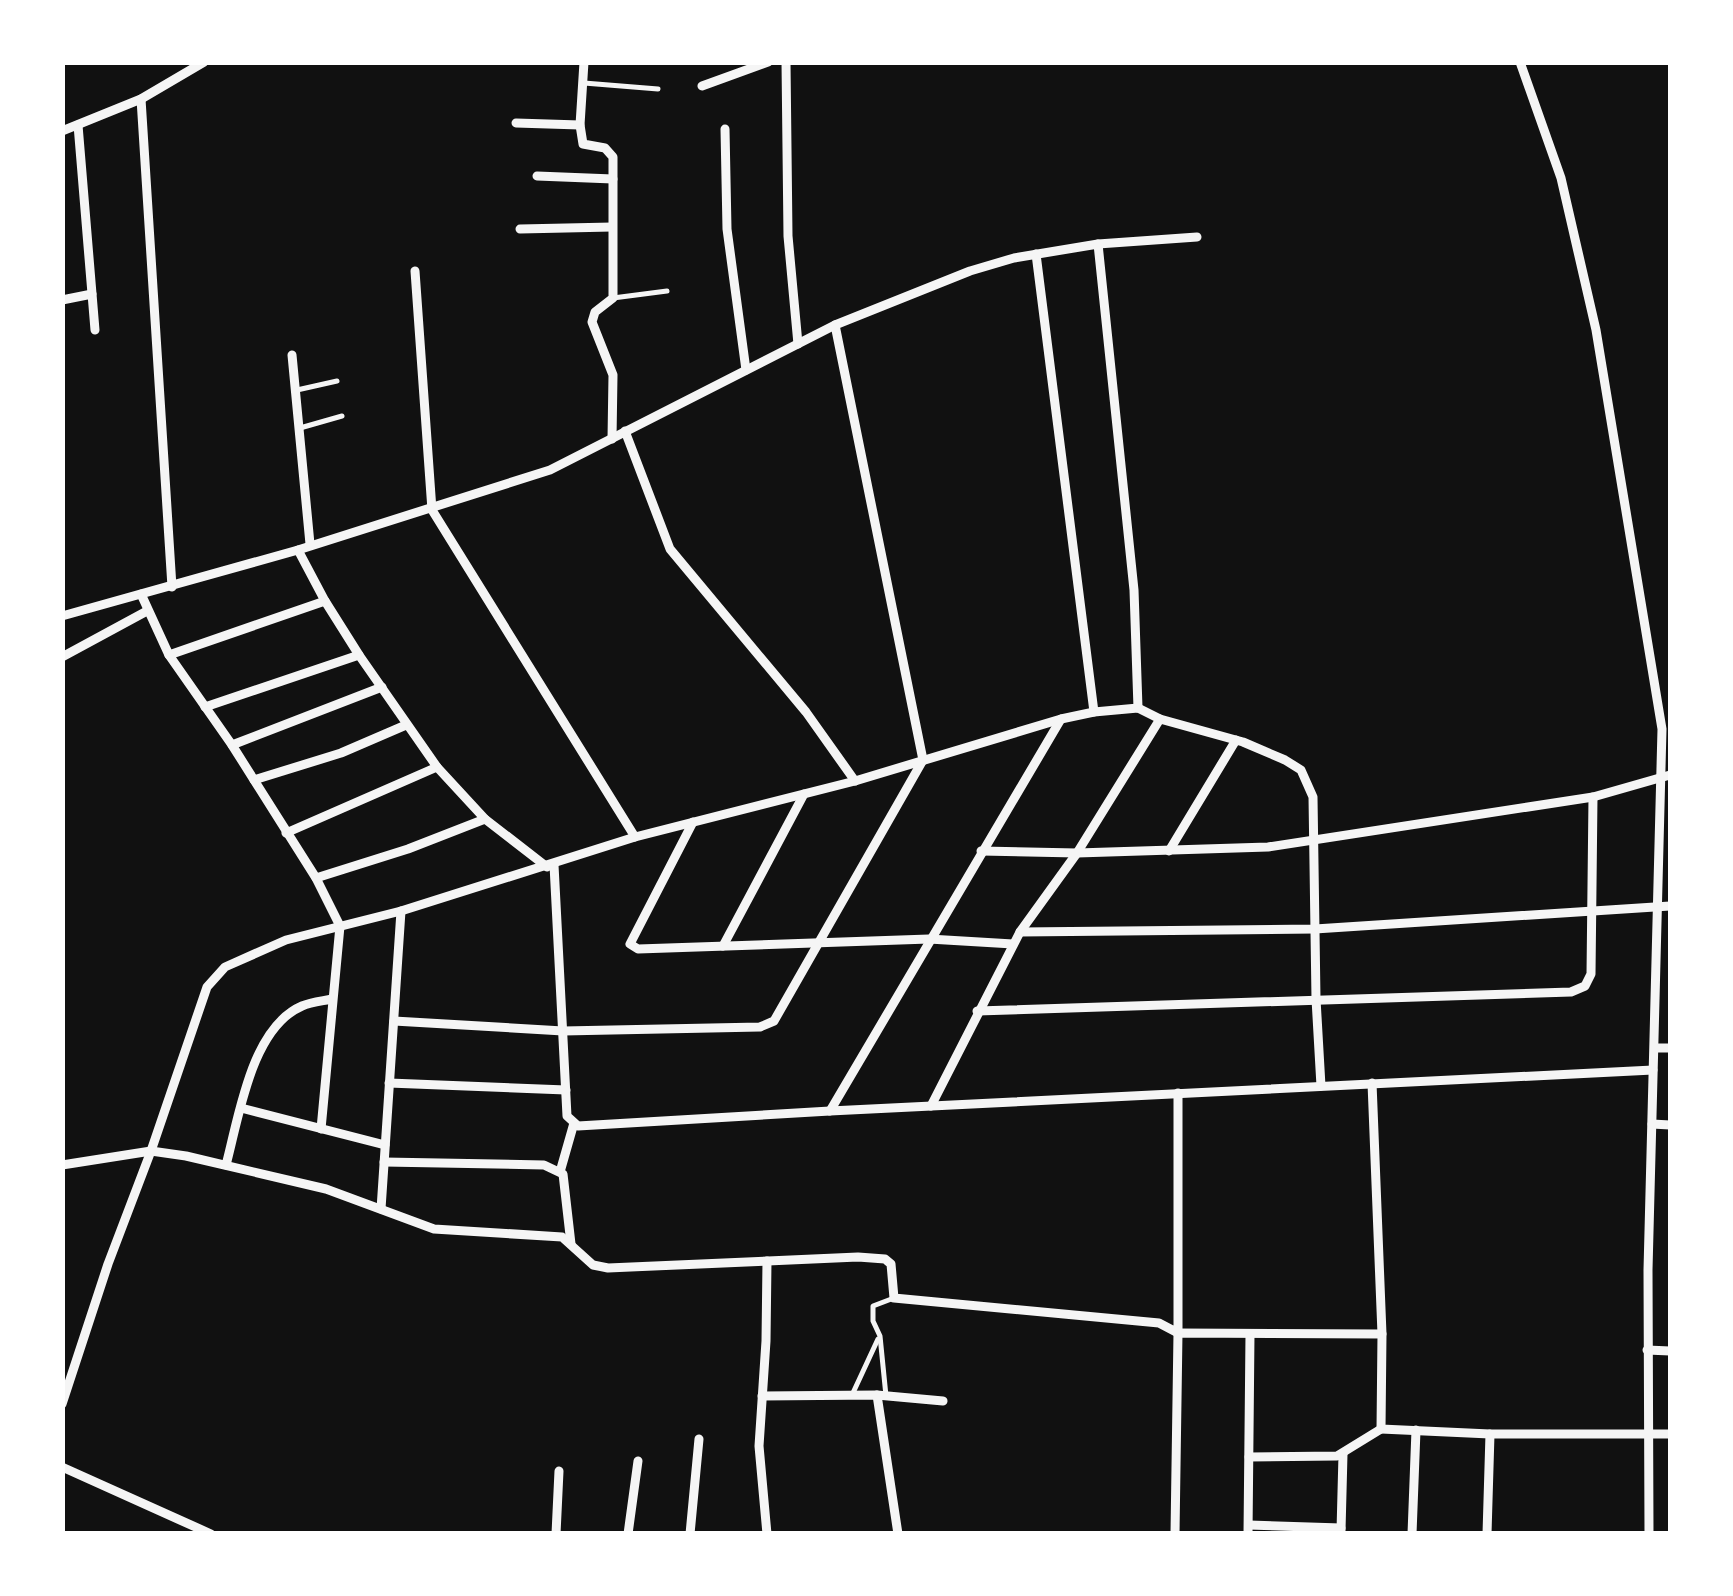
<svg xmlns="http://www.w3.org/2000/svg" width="1733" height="1596" viewBox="0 0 1733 1596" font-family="Rubik,sans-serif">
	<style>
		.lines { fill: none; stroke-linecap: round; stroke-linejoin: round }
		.service { stroke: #f5f5f5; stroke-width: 5 }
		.minor { stroke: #f5f5f5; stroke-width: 9 }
	</style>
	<rect width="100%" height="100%" fill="#111"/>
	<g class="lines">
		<!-- service -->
		<g class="service">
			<path d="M584,83L658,89"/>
			<path d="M613,298L667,291"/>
			<path d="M297,390L337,381"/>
			<path d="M300,428L342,416"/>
			<path d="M852,1395L878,1339"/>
			<path d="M886,1396L880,1336L873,1321V1306L894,1298"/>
		</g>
		<!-- minor -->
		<g class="minor">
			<path d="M584,62L580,125L583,144L605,148L613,157V298L595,312L592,322L613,375L612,439"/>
			<path d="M786,62L788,236L798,344"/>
			<path d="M1520,62L1561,178L1596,330L1662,729L1648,1270L1649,1534"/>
			<path d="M702,86L768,62"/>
			<path d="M141,99L172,587"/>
			<path d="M516,123L580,125"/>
			<path d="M78,125L95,330"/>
			<path d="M725,129L727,229L746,370"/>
			<path d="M62,131L141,99L204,62"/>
			<path d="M537,176L613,179"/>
			<path d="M520,229L612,227"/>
			<path d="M1098,244L1134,590L1138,708"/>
			<path d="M1036,254L1094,712"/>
			<path d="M415,271L432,510L635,837"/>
			<path d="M62,300L92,294"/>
			<path d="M292,355L310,544"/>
			<path d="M625,431L670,549L806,712L855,781"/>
			<path d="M298,550L325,601L359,655L437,767L485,819L547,867"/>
			<path d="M141,594L169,655L232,745L316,878L340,926L321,1129"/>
			<path d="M62,616L298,550L550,470L835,325L970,271L1014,258L1098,244L1197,237"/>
			<path d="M169,655L325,601"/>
			<path d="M62,657L147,611"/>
			<path d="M205,707L359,655"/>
			<path d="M1061,719L830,1111L1653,1070"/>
			<path d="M232,745L382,687"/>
			<path d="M254,780L341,753L406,725"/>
			<path d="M693,822L630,944L638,949L929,939L1013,944"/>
			<path d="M286,833L437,767"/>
			<path d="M981,851L1077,853L1268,847L1593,797L1670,775"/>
			<path d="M1169,851L1236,740"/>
			<path d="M554,865L567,1116L578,1126L830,1111"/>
			<path d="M316,878L408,849L485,819"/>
			<path d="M1020,932L1315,929L1670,906"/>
			<path d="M723,946L804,794"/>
			<path d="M977,1011L1571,992L1585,986L1591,974L1593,797"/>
			<path d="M394,1021L563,1031L760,1027L774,1021L923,760L835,325"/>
			<path d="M1655,1048H1670"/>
			<path d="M389,1083L566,1090"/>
			<path d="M1372,1083L1382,1334"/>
			<path d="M931,1106L1020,932L1077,853L1160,719"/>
			<path d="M241,1108L385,1145"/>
			<path d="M1652,1124L1670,1125"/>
			<path d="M384,1162L544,1165L563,1174L571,1244"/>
			<path d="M62,1165L151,1151L186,1156L326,1189L434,1229L562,1237L593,1265L608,1268L858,1257L885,1259L891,1264L894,1298L1159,1323L1178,1333V1093"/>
			<path d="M226,1165C239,1117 251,1028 302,1006C311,1002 323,1001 332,999"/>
			<path d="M560,1172L574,1123"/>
			<path d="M381,1209L401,911"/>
			<path d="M1647,1350L1670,1351"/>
			<path d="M877,1395L898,1534"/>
			<path d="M762,1396L877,1395L943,1401"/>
			<path d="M62,1404L108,1264L151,1151L207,987L225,967L286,940L401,911L635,837L855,781L1061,719L1094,712L1138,708L1160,719L1243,742L1285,760L1301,770L1313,797L1316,999L1321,1086"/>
			<path d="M1249,1457L1337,1456L1381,1429"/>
			<path d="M62,1467L211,1534"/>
			<path d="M1249,1525L1341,1528"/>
			<path d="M1341,1531L1343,1454"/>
			<path d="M556,1534L559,1471"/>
			<path d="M628,1534L638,1461"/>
			<path d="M690,1534L699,1439"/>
			<path d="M767,1534L759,1446L766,1341L767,1261"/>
			<path d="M1175,1534L1178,1333L1382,1334L1381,1429L1490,1434H1670"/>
			<path d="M1248,1534L1250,1334"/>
			<path d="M1412,1534L1416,1430"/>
			<path d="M1487,1534L1490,1434"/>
		</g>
	</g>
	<!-- border -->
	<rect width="1733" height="1596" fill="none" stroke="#ffffff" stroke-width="130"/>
</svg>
